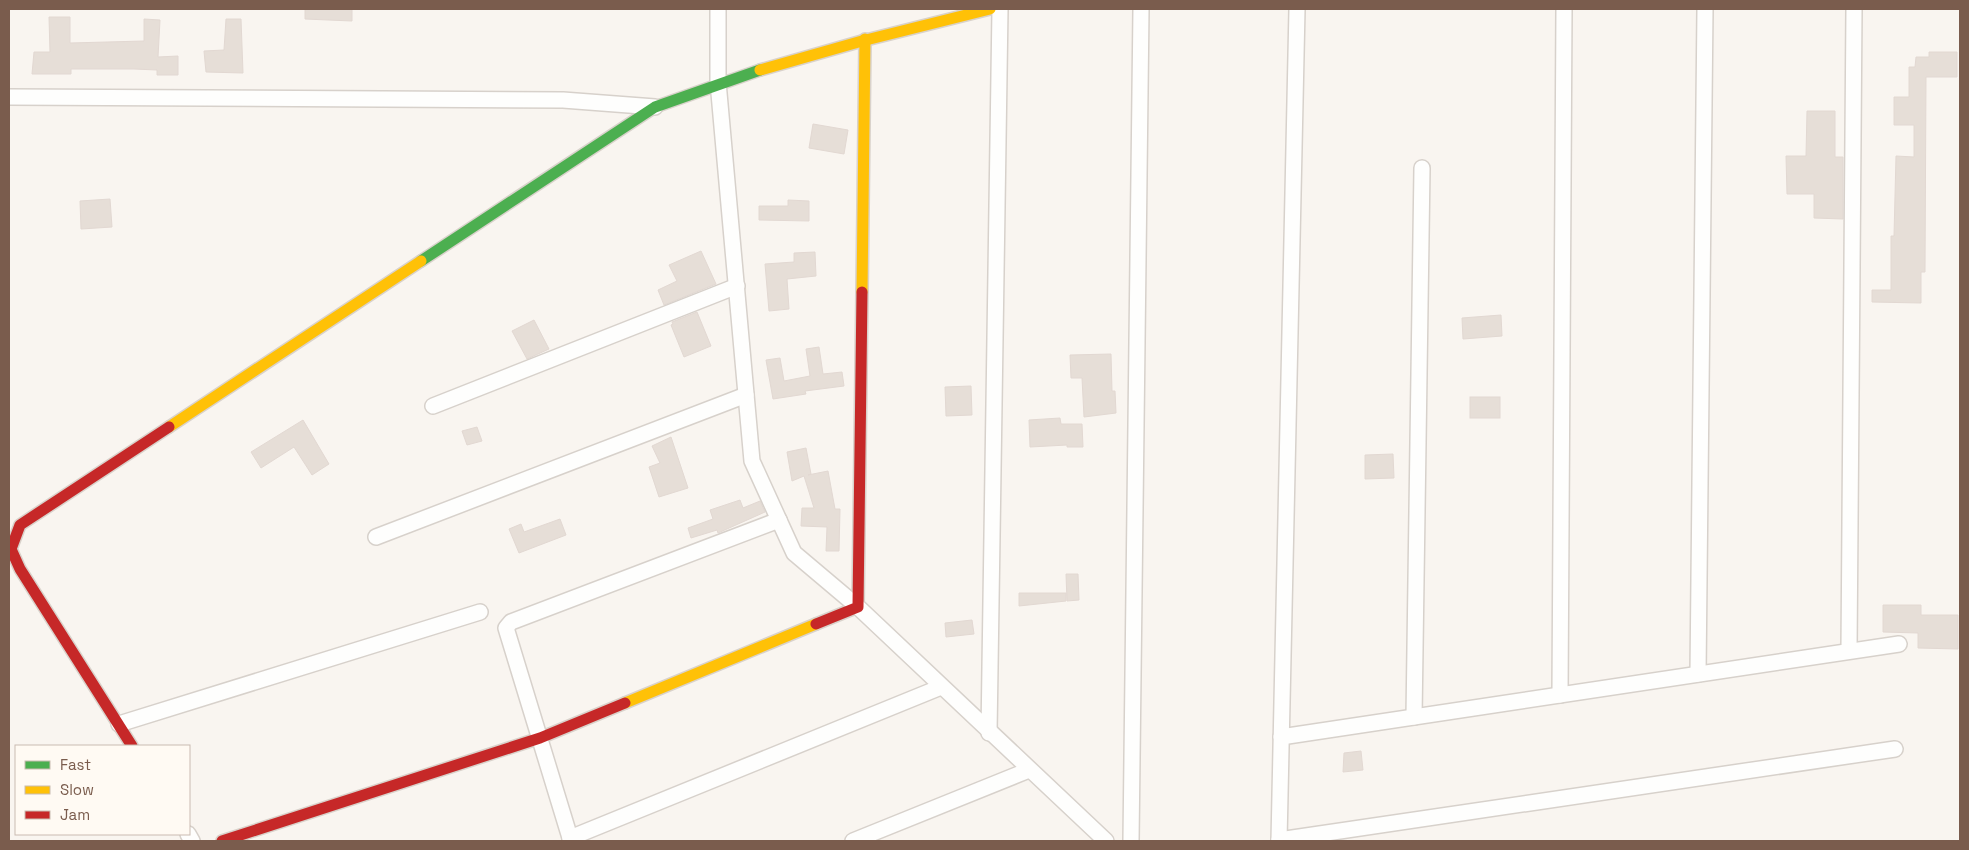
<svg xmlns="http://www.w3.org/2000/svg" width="1969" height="850" viewBox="0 0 1969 850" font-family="'Space Grotesk',sans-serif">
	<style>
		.building { fill: #e6ded7; stroke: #e2d8d2 }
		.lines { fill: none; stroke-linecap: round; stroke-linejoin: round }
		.street-casing { stroke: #d7d1cb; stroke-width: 18 }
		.fast-casing { stroke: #d9d2cb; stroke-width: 14 }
		.slow-casing { stroke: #d9d2cb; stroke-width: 14 }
		.jam-casing { stroke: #d9d2cb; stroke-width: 14 }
		.street { stroke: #fefefd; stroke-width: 15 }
		.fast { stroke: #4caf50; stroke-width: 11 }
		.slow { stroke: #ffc107; stroke-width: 11 }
		.jam { stroke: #c62828; stroke-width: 11 }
	</style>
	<rect width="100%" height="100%" fill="#f9f5f0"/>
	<!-- building -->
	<g class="building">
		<path d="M305,9H352V21L305,19Z"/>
		<path d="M49,17H70V43L144,41V19L160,20L158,57L178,56V75H157V70L134,69H71V74H32L34,52H50Z"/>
		<path d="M226,19H241L243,73L206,72L204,51L224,50Z"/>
		<path d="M1929,52H1957V77H1926L1925,272H1921V303L1872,302V290H1891V236H1894L1896,156L1914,157V125H1894V97H1909V67H1915L1916,57H1929Z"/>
		<path d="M1807,111H1835V157H1843V219L1814,218V194H1787L1786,156H1806Z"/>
		<path d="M813,124L848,130L844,154L809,148Z"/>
		<path d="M110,199L112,227L81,229L80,201Z"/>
		<path d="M788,200L809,201V221L759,220V206H788Z"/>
		<path d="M701,251L716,284L664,305L658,290L677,281L669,265Z"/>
		<path d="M815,252L816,276L787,279L789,309L769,311L765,264L794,262V253Z"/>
		<path d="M697,312L711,346L684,357L671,325L673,324L672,322Z"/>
		<path d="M1501,315L1502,336L1463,339L1462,318Z"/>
		<path d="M534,320L549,349L527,359L512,331Z"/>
		<path d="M819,347L823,374L842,372L844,386L805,391L806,394L773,399L766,360L780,358L784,381L810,376L806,349Z"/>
		<path d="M1111,354L1112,391H1115L1116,413L1084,417L1082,378H1071L1070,355Z"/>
		<path d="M971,386L972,415L946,416L945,387Z"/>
		<rect x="1470" y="397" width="30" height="21"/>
		<path d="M1060,418L1061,424H1082L1083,447H1067V445L1030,447L1029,420Z"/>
		<path d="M303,420L329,464L312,475L294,447L261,468L251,452Z"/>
		<path d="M477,427L482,441L467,445L462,431Z"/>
		<path d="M671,437L688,488L659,497L649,467L660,463L652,446Z"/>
		<path d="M806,448L811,474L808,475L828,471L835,509H840L839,551H826L827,527L801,526L802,508H814L804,476L792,481L787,452Z"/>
		<path d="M1393,454L1394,478L1365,479V455Z"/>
		<path d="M740,500L743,508L760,501L765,512L718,533L717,530L691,538L688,528L713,519L710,510Z"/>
		<path d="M560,519L566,535L519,553L509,529L521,524L524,532Z"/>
		<path d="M1066,574H1078L1079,600L1067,601Z"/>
		<path d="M1019,593H1066V601L1019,606Z"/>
		<path d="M1883,605H1921V615H1958V649L1918,648V633L1883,632Z"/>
		<path d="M972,620L974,634L946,637L945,623Z"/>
		<path d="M1361,751L1363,770L1343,772L1344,753Z"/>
	</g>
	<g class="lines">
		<!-- street casing -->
		<g class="street-casing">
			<g id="street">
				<path d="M718,9V82L752,461L794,553L858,607L1106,841"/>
				<path d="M9,97L563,100L655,107"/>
				<path d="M433,406L737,286"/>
				<path d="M376,537L746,395"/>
				<path d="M1849,651L1854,9"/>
				<path d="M1698,674L1705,9"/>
				<path d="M1560,695L1564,9"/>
				<path d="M1414,717L1422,168"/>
				<path d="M119,724L480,612"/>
				<path d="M989,733L1000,9"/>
				<path d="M1281,737L1899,644"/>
				<path d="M188,834L192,841"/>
				<path d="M570,838L941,687"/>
				<path d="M1279,840L1895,749"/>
				<path d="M571,841L506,628L511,622L779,520"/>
				<path d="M853,841L1029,770"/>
				<path d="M1131,841L1141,9"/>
				<path d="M1279,841L1297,9"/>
			</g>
		</g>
		<!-- fast casing -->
		<g class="fast-casing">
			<path id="fast" d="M421,261L655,107L760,70"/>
		</g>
		<!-- slow casing -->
		<g class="slow-casing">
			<g id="slow">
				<path d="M760,70L862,41L990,9"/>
				<path d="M862,292L865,39"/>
				<path d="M169,427L421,261"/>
				<path d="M625,703L816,624"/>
			</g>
		</g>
		<!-- jam casing -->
		<g class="jam-casing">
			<g id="jam">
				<path d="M816,624L858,607L862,292"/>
				<path d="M132,746L20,569L11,549L20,525L169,427"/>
				<path d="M222,841L540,738L625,703"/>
			</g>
		</g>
		<!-- street -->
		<use href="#street" class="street"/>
		<!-- fast -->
		<use href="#fast" class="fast"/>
		<!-- slow -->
		<use href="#slow" class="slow"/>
		<!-- jam -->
		<use href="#jam" class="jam"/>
	</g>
	<!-- border -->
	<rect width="1969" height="850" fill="none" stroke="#7a5c4d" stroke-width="20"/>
	<!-- legend -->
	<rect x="15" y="745" width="175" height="90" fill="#fffaf3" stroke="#cabbb1"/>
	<rect x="25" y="761" width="25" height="8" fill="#4caf50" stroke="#cabbb1"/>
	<text x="60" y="770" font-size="15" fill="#7a5c4d">Fast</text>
	<rect x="25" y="786" width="25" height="8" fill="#ffc107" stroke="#cabbb1"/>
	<text x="60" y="795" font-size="15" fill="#7a5c4d">Slow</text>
	<rect x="25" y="811" width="25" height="8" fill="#c62828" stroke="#cabbb1"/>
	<text x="60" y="820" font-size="15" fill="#7a5c4d">Jam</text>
</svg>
